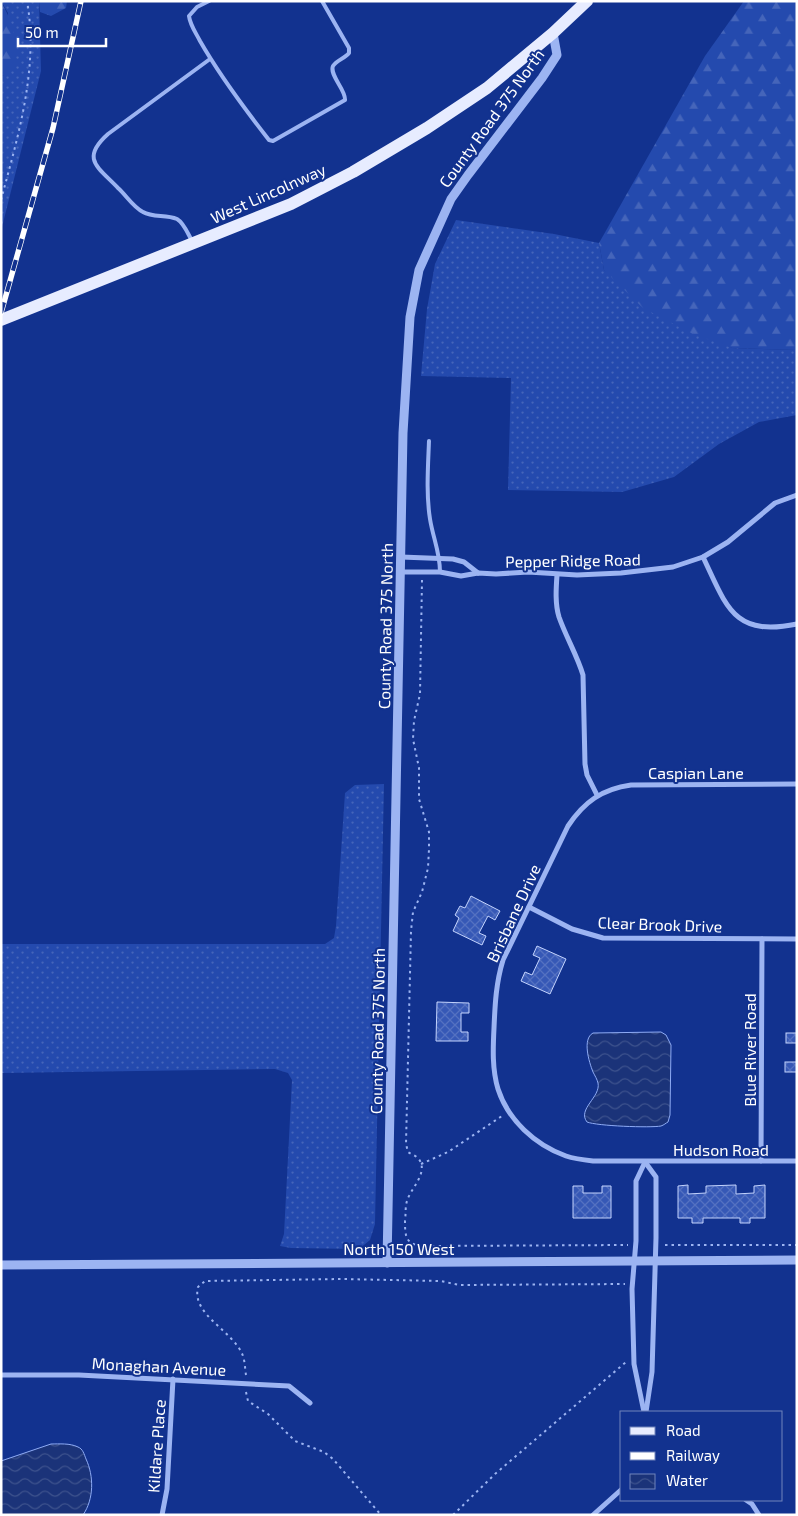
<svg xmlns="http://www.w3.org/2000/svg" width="798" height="1516" viewBox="0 0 798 1516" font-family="'Exo 2',sans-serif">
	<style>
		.grass { fill: url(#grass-dots) }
		.forest { fill: url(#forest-firs) }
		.water { fill: url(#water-waves); stroke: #8eabf5 }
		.building { fill: url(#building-cross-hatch); stroke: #c3d3fd }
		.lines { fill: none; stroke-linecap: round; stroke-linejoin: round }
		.path { stroke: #9cb4f2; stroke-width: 2; stroke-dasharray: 2.5 4; stroke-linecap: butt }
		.service { stroke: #9cb4f2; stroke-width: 4 }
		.minor { stroke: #9cb4f2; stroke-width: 5 }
		.tertiary { stroke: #9cb4f2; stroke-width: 9 }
		.primary { stroke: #e7ecff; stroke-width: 12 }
		.rail-casing { stroke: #fff; stroke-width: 5.5 }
		.rail { stroke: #12328f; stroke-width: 4; stroke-dasharray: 11; stroke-linecap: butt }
		.labels { text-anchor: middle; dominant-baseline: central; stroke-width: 4; stroke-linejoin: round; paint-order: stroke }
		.street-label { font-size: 16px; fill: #fff; stroke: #12328f }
	</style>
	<defs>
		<pattern id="grass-dots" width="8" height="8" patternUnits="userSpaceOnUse" patternTransform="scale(1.25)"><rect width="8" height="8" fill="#244aae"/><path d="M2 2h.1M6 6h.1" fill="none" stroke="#4565ba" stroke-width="1.8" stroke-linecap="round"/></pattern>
		<pattern id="forest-firs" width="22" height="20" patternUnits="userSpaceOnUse" patternTransform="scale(1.25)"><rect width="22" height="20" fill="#244aae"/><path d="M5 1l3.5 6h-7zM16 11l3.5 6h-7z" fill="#4565ba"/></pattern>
		<pattern id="water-waves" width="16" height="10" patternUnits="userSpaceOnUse" patternTransform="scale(1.25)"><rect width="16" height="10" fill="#1b3379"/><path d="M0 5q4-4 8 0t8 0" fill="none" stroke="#3d528d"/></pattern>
		<pattern id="building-cross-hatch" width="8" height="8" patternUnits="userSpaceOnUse" patternTransform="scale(1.25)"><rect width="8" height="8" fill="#3658b6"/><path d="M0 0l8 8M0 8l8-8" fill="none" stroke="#5471c1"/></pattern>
	</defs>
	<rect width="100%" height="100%" fill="#12328f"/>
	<!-- grass -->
	<g class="grass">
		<path d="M1,1H39L41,71L1,231V76L4,75L8,13Z"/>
		<path d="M456,220L554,234L599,243L604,270L732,348L797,350V415L759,422L719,444L674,477L622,492L508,490L511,378L421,376L427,309L435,264Z"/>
		<path d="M384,784L375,1224L370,1240L359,1249L291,1248L280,1246L284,1234L292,1080L288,1073L275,1069L1,1073V944H325L334,938L336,926L345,793L355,785Z"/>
	</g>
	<!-- forest -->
	<g class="forest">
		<path d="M39,1H67L66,8L51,16L40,12Z"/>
		<path d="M744,1H797V350L732,348L691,333L643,308L604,270L599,243L705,56Z"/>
		<path d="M1,2C14,24 17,39 15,64L4,75L1,76Z"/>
	</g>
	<!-- water -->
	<g class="water">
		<path d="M661,1032L666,1035L671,1045L670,1115L668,1122C666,1123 664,1125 661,1126C650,1128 597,1126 587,1122C577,1109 601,1097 598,1083C597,1079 595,1076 593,1072C589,1062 582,1039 593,1033Z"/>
		<path d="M51,1444C59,1444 70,1443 78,1447C83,1449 84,1454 86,1459C94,1476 94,1499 83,1515H1V1461Z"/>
	</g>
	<!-- building -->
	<g class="building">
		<path d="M471,896L500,911L495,920L488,916L479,933L486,936L482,945L453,931L459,918L455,915L460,906L465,908Z"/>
		<path d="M537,946L566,959L550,994L521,981L525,972L532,975L540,958L533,955Z"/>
		<path d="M437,1002L469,1003V1013H461V1032H468V1041H436Z"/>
		<rect x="786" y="1033" width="11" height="10"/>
		<rect x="785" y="1062" width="12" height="10"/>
		<path d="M688,1185V1194L706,1193V1186L736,1185V1194L754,1193V1186L765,1185V1218H750V1223H740V1218H703V1223H692V1218H678V1186Z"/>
		<path d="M573,1186H583V1193H602V1186H611V1218H573Z"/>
	</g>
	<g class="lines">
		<!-- path -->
		<g class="path">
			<path d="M1,200C18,136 39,68 27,1"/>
			<path d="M422,580L420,694L414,721L413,739L419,768V799L429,832V849L428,868L422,892L413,912L411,931L406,1144L408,1152C411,1154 416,1156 418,1158C430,1172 410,1189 407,1201C405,1207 406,1214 405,1221C405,1238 406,1245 425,1246L628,1245"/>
			<path d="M421,1164L448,1152L502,1116"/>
			<path d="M665,1245H797"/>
			<path d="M246,1375C245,1369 245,1362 243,1356C234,1331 191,1315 198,1287L205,1281L341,1279L441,1281L459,1285L625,1284"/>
			<path d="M246,1392L248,1401L268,1414L295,1441L324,1452L333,1459L381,1515"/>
			<path d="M453,1515L495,1474L626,1362"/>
		</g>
		<!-- service -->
		<g class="service">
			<path d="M209,1L197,7L189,16C190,25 196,33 200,41C220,76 244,108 269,140L273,141L345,100C346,90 329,75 333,66C336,61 345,58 349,53V48L322,1"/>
			<path d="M192,241C188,234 184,223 177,219C166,214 153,218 143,212C133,207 126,195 118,188C98,167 80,159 108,134L210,59"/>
			<path d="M429,441C428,467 426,494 430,519C433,538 440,552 440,572"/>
		</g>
		<!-- minor -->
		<g class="minor">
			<path d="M401,557L453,559L464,562L478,573"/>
			<path d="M703,557C727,607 733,637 797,624"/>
			<path d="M401,572H440L461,576L478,573L496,574L528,572L577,575L621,573L673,567L703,557L728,542L775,503L797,495"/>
			<path d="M557,575C556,589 555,604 559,617C566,637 577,655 583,675L585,764L587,775L597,795"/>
			<path d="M797,784L631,785C602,789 584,802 568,826L503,960C496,983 495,1004 494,1028C493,1048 492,1069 498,1089C508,1120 535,1145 566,1156C575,1159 584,1160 593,1161H797"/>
			<path d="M529,907L572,929L603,938L797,939"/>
			<path d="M761,1161L762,939"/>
			<path d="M645,1162L656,1177V1238L652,1372L646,1412"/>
			<path d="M1,1375H79L289,1386L310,1403"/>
			<path d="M644,1412L634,1364L632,1289L636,1241V1181L645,1162"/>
			<path d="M746,1500L752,1504L759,1515"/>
			<path d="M162,1515L167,1489L173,1379"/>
			<path d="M593,1515L622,1489"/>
		</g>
		<!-- tertiary -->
		<g class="tertiary">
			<path d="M387,1263L403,433L410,317L419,270L451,199L468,175L542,78L557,55L553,33"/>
			<path d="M1,1265L797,1260"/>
		</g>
		<!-- primary -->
		<path class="primary" d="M1,320L291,204L353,172L427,128L487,88L553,33L587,1"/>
		<!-- rail casing -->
		<g class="rail-casing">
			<path id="rail" d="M1,313L53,128L81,1"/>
		</g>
		<!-- rail -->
		<use href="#rail" class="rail"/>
	</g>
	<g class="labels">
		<!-- street labels -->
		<g class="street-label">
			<text transform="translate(491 118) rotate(-54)">County Road 375 North</text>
			<text transform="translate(268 193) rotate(-24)">West Lincolnway</text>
			<text transform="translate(573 560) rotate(-1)">Pepper Ridge Road</text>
			<text transform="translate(385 626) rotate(-89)">County Road 375 North</text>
			<text x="696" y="772">Caspian Lane</text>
			<text transform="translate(513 913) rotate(-65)">Brisbane Drive</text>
			<text transform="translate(660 924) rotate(2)">Clear Brook Drive</text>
			<text transform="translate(377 1031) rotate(-89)">County Road 375 North</text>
			<text transform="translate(749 1050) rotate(-90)">Blue River Road</text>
			<text x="721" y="1149">Hudson Road</text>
			<text x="399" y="1248">North 150 West</text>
			<text transform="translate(159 1366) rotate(3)">Monaghan Avenue</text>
			<text transform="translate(156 1446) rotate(-86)">Kildare Place</text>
		</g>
	</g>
	<!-- border -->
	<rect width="798" height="1516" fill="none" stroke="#ffffff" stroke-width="5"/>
	<!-- legend -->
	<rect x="620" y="1411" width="162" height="90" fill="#12328f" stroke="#7184bc"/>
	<rect x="630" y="1427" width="25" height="8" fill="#e7ecff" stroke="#7184bc"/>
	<text x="666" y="1436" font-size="15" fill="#ffffff">Road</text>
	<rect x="630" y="1452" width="25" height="8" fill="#ffffff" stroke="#7184bc"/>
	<text x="666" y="1461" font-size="15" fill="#ffffff">Railway</text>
	<rect x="630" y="1474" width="25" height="15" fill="url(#water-waves)" stroke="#7184bc"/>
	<text x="666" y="1486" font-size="15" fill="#ffffff">Water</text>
	<!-- scale -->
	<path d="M18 38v8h88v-8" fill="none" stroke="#ffffff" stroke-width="2.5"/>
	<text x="25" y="38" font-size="15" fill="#ffffff" stroke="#12328f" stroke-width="4" paint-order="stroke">50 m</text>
</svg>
